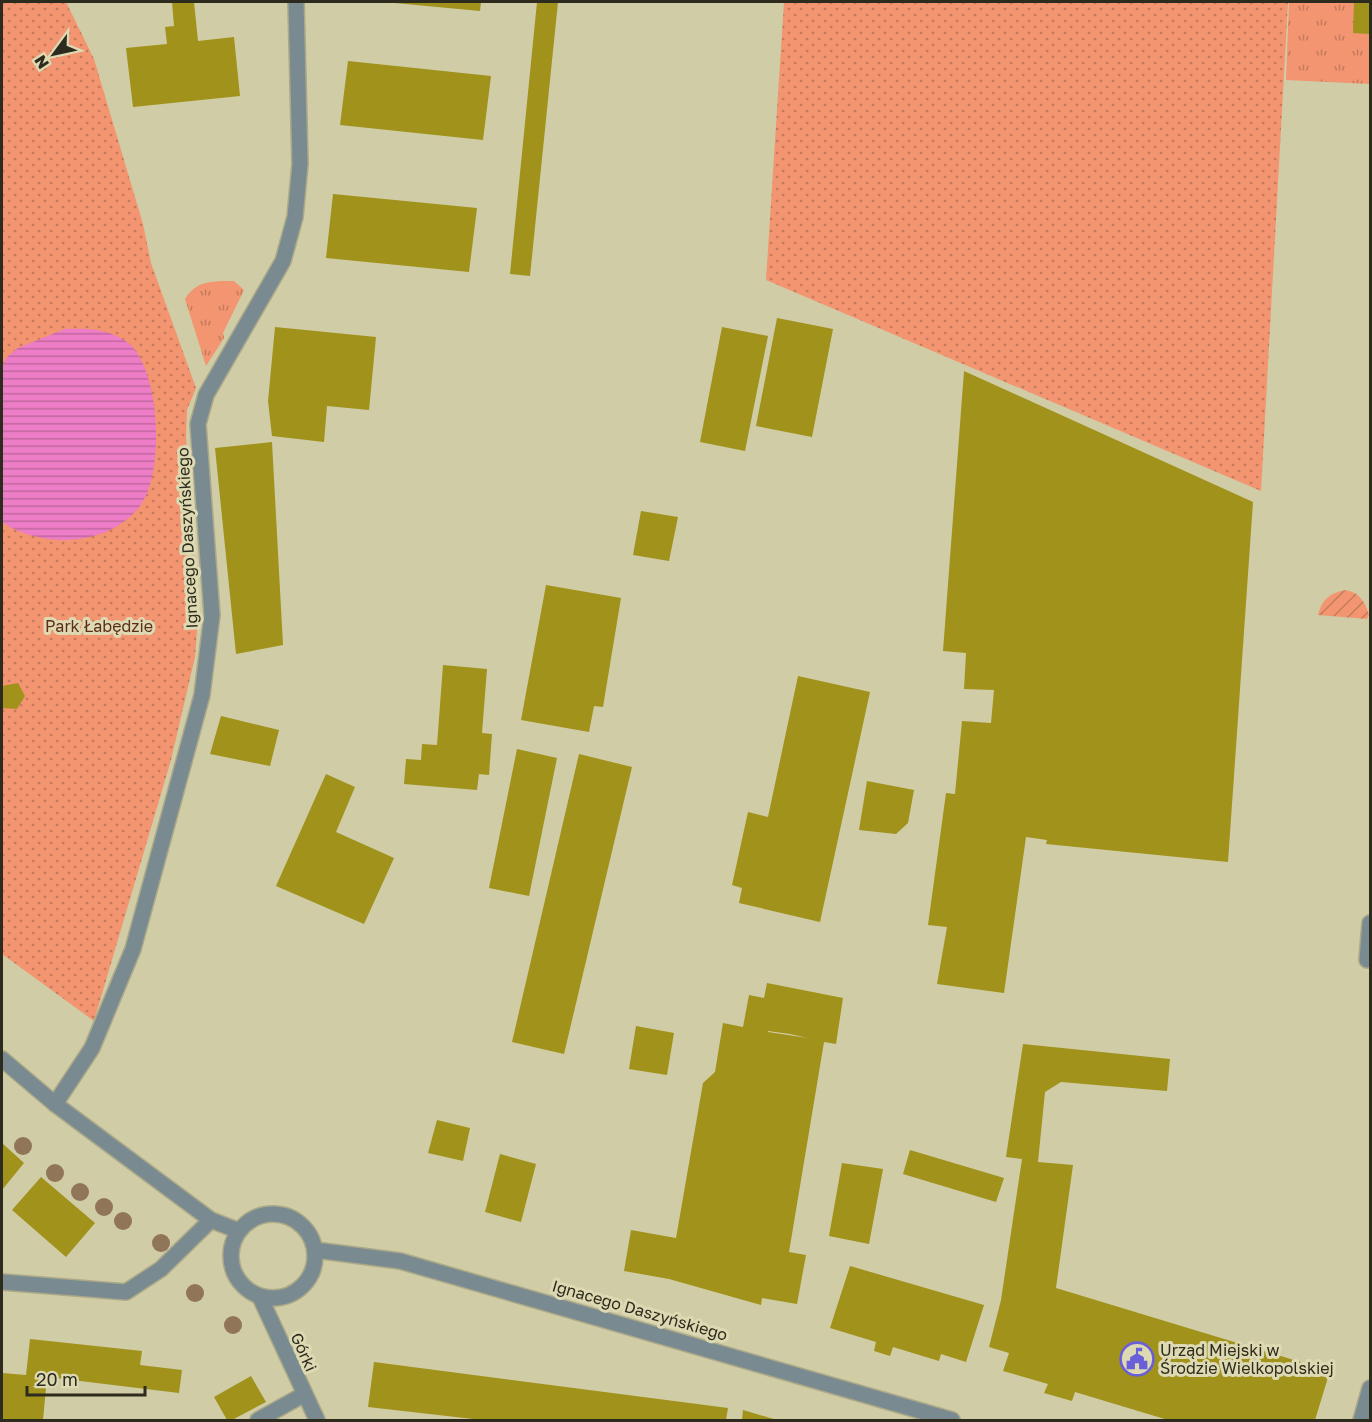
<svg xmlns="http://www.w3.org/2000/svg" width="1372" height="1422" viewBox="0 0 1372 1422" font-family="'Golos Text',sans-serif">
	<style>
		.grass { fill: url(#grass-tufts) }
		.park { fill: url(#park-dots) }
		.garden { fill: url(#garden-furrows) }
		.water { fill: url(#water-rules) }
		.building { fill: #a0921a; fill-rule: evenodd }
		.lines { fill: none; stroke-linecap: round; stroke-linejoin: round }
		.lane-casing { stroke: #aca988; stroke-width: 18 }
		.street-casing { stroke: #aca988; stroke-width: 18 }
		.lane { stroke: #798b91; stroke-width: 15 }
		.street { stroke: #798b91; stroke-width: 15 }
		.tree { fill: #917558 }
		.labels { text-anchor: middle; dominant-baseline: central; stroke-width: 6; stroke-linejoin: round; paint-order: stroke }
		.street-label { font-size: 16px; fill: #2d2b1d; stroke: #ddd9b3 }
		.park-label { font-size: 16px; fill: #5d2d19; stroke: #ddd9b3 }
		.poi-label { font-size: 16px; fill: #2d2b1d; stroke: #ddd9b3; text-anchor: start }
	</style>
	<defs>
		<pattern id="grass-tufts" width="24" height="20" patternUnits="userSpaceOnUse" patternTransform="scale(1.5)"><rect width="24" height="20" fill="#f39570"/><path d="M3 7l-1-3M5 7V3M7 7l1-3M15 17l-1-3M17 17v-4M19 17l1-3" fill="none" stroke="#c57a5b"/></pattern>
		<pattern id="park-dots" width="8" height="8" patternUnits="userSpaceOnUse" patternTransform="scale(1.5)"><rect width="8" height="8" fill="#f39570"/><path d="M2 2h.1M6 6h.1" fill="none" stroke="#c57a5b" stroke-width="1.8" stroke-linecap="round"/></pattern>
		<pattern id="garden-furrows" width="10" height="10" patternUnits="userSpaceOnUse" patternTransform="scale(1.5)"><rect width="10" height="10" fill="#f39570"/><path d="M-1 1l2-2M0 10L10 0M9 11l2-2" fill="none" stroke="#c57a5b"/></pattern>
		<pattern id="water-rules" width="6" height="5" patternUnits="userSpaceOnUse" patternTransform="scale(1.5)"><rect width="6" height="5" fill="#ed7dc6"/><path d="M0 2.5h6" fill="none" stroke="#c067a0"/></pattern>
	</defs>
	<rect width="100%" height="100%" fill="#d0cca6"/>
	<!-- grass -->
	<g class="grass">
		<path d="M1289,2H1370V84L1286,80Z"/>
		<path d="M234,281L244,290L223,333L224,338L206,366L185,299C196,280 214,281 234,281Z"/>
	</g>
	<!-- park -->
	<g class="park">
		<path d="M2,2H66L94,59L143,224L151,263L196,388L187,410L186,436L198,617L195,657L171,760L94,1021L2,954Z"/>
		<path d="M784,2H1288L1261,491L766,280Z"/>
	</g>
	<!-- garden -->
	<path class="garden" d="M1346,590C1360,593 1365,602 1369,615L1367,619L1318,615C1321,600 1331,592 1346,590Z"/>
	<!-- water -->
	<path class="water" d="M65,329C86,328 110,329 127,342C161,367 165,474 140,506C109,547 41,549 2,522V369L6,358L18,348Z"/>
	<!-- building -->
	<g class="building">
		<path d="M172,2H194L198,41L234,37L240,96L133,107L126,48L167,44L165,27L174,26Z"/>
		<path d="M384,2H481L480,11Z"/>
		<path d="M537,2H558L530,276L510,274Z"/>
		<path d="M1354,2H1370V34L1353,33Z"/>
		<path d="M348,61L491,76L483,140L340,125Z"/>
		<path d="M333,194L477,208L469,272L326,258Z"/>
		<path d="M777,318L833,329L812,437L756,426Z"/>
		<path d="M275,327L376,337L369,410L327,406L324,442L272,436L268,401Z"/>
		<path d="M722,327L768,336L745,451L700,442Z"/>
		<path d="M964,371L1253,502L1228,862L1046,844L1047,840L1026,837L1004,993L937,984L947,927L928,925L946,793L955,794L962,721L991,723L994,690L964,689L966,653L943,651Z"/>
		<path d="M272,442L283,645L236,654L215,448Z"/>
		<path d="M641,511L678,517L669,561L633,555Z"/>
		<path d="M546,585L621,598L603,707L594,706L589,732L521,720Z"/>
		<path d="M443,665L487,669L482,733L492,734L489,775L479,774L477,790L404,784L406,759L421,760L422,744L437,745Z"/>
		<path d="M798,676L870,692L820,922L739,903L742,888L732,885L748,812L768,817Z"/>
		<path d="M18,683L25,696L17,709L2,708V686Z"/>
		<path d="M221,716L279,730L270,766L210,754Z"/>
		<path d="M517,749L557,758L529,896L489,888Z"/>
		<path d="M579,754L632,767L564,1054L512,1042Z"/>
		<path d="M326,774L355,787L336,832L394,858L364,924L276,886Z"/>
		<path d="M867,781L914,790L908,823L896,834L859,830Z"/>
		<path d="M767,983L843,998L836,1044L824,1042L789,1252L806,1255L797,1304L762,1298L761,1305L669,1279L624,1271L631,1230L676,1238L703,1083L715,1072L723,1023L743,1027L749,995L764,998ZM768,1031L790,1034L808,1038L768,1032Z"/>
		<path d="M636,1026L674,1033L667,1075L629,1069Z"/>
		<path d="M1023,1044L1170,1059L1167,1091L1061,1082L1045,1092L1038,1162L1073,1165L1056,1288L1330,1371L1315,1420H1168L1075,1392L1072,1401L1044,1393L1048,1384L1003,1371L1009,1353L989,1347L1001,1300L1022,1159L1006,1157Z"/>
		<path d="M437,1120L470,1128L463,1161L428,1153Z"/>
		<path d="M2,1143L24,1163L2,1190Z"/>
		<path d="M910,1150L1004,1178L996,1202L903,1174Z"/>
		<path d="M500,1154L536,1164L521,1222L485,1212Z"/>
		<path d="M842,1163L883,1169L869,1244L829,1236Z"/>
		<path d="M41,1177L95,1223L66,1257L12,1210Z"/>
		<path d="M850,1266L984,1305L966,1362L941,1354L939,1361L893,1347L890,1356L874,1351L876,1342L830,1328Z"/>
		<path d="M30,1339L142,1351L140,1365L182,1370L179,1393L47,1377L43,1420H2V1373L26,1375Z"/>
		<path d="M374,1362L728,1408L726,1420H482L368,1407Z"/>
		<path d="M251,1376L266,1402L232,1420H227L214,1397Z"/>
		<path d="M743,1410L777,1420H742Z"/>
	</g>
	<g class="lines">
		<!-- lane casing -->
		<g class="lane-casing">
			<g id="lane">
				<path d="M1367,960L1370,923"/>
				<path d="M2,1282L126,1292L161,1269L211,1220"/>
				<path d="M258,1420L303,1395"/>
				<path d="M1361,1420L1370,1388"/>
			</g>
		</g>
		<!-- street casing -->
		<g class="street-casing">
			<g id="street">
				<path d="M2,1059L55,1104L211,1220L239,1231"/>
				<path d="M55,1104L92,1048L133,949L202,695L212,615L198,424L206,395L283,261L295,217L300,164L296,2"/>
				<circle cx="273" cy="1256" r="42"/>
				<path d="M315,1250L400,1261L952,1420"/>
				<path d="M260,1297L317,1420"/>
			</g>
		</g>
		<!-- lane -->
		<use href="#lane" class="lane"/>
		<!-- street -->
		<use href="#street" class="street"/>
	</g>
	<!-- trees -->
	<g class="tree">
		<circle cx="23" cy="1146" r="9"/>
		<circle cx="55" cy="1173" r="9"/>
		<circle cx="80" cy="1192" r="9"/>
		<circle cx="104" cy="1207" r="9"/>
		<circle cx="123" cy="1221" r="9"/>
		<circle cx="161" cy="1243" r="9"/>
		<circle cx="195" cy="1293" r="9"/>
		<circle cx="233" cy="1325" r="9"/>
	</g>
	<!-- icons -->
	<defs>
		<g id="civic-ring" transform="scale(1.725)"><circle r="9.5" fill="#ddd9b3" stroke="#685fd9" stroke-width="1.5"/><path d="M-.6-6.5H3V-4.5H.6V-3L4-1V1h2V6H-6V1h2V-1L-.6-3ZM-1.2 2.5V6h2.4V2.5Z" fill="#685fd9"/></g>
	</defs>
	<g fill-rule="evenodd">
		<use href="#civic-ring" x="1137" y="1359"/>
	</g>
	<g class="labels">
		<!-- street labels -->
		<g class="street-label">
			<text transform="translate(187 538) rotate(-93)">Ignacego Daszyńskiego</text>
			<text transform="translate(640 1310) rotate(16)">Ignacego Daszyńskiego</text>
			<text transform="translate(304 1352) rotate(66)">Górki</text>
		</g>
		<!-- park labels -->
		<g class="park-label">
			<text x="99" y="626">Park Łabędzie</text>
		</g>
		<!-- poi labels -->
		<g class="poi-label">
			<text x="1160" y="1350">Urząd Miejski w<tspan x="1160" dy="18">Środzie Wielkopolskiej</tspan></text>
		</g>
	</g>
	<!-- border -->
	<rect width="1372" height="1422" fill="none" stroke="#2d2b1d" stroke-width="6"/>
	<!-- north arrow -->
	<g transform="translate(54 54) rotate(237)" stroke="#ddd9b3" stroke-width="4.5" paint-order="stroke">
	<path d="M0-4.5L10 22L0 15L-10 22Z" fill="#2d2b1d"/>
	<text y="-9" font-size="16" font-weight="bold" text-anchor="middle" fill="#2d2b1d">N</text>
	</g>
	<!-- scale -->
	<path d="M27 1386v9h118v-9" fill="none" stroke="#2d2b1d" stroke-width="3"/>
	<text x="36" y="1386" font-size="18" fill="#2d2b1d" stroke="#ddd9b3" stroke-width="4.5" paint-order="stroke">20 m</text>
</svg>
